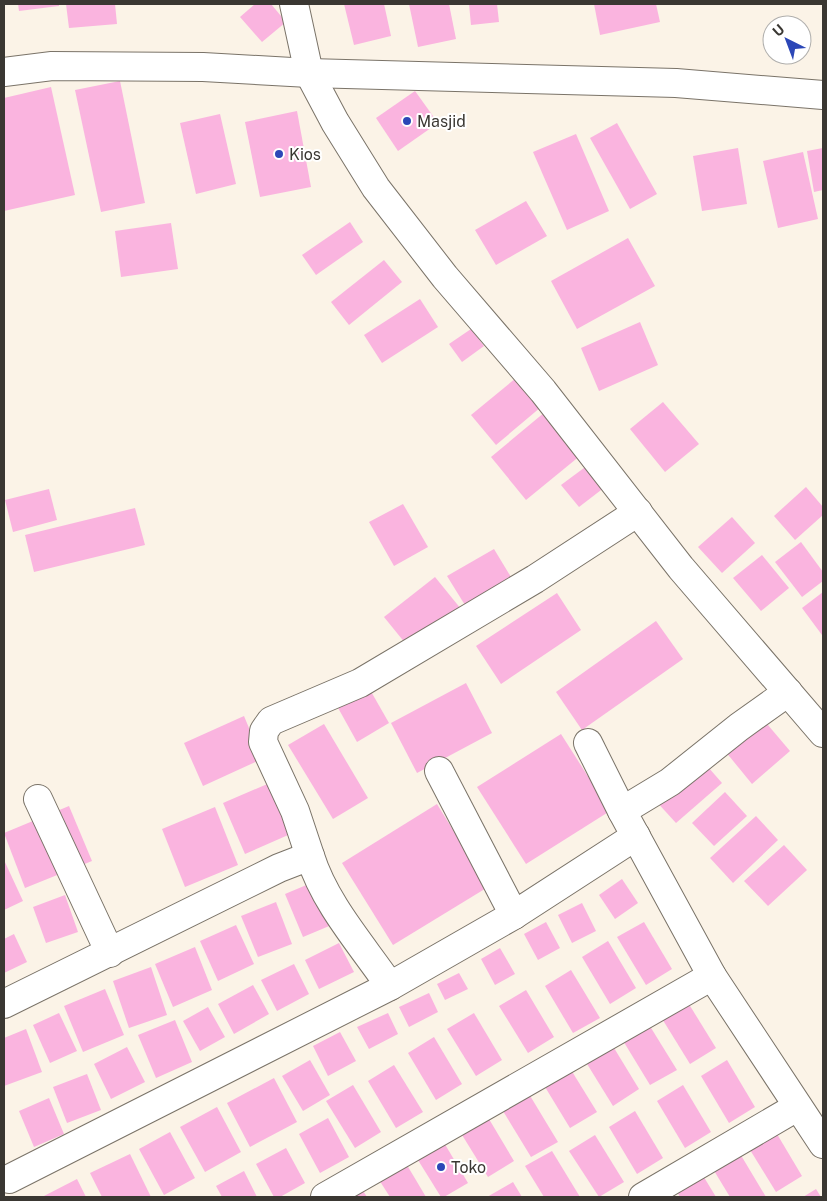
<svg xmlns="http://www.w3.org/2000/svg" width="827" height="1201" viewBox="0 0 827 1201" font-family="'Public Sans',sans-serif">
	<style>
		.building { fill: #fab4df }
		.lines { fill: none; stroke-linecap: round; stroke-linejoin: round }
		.minor-casing { stroke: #7a7368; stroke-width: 30 }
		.minor { stroke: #fff; stroke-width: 28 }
		.poi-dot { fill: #2c47b7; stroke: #fff; stroke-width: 2 }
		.labels { text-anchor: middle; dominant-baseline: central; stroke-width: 4; stroke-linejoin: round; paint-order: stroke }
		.poi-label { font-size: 16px; fill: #3a3732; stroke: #fff; text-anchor: start }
	</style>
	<rect width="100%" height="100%" fill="#fbf3e7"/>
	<!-- building -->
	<g class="building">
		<path d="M18,4H59V6L19,11Z"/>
		<path d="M66,4H115L117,24L69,28Z"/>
		<path d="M255,4H271L286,22L262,42L240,17Z"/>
		<path d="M344,4H384L391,36L354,45Z"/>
		<path d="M409,4H449L456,39L418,47Z"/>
		<path d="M469,4H497L499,22L471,25Z"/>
		<path d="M594,4H656L660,22L600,35Z"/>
		<path d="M120,81L145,203L101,212L75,90Z"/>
		<path d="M51,87L75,195L4,211V98Z"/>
		<path d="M415,91L438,123L398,151L376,118Z"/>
		<path d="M297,111L311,187L260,197L245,122Z"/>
		<path d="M220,114L236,184L196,194L180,123Z"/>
		<path d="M617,123L657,194L630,209L590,138Z"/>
		<path d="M576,134L609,211L567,230L533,152Z"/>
		<path d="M738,148L747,204L702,211L693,156Z"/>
		<path d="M823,148V190L814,192L807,151Z"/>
		<path d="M803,152L818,219L778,228L763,161Z"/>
		<path d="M526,201L547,236L496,265L475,230Z"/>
		<path d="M350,222L363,242L316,275L302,255Z"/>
		<path d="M171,223L178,269L121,277L115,231Z"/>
		<path d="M628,238L655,286L577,329L551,281Z"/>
		<path d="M384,260L402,282L349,325L331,302Z"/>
		<path d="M420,299L438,327L382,363L364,335Z"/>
		<path d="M640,322L658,365L599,391L581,348Z"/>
		<path d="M471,329L484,346L462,362L449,344Z"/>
		<path d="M516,378L541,407L496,445L471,415Z"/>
		<path d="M663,402L699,444L665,472L630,429Z"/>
		<path d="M545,412L581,455L526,500L491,457Z"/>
		<path d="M588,465L605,487L579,507L561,485Z"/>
		<path d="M806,487L823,507V515L795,540L774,516Z"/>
		<path d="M49,489L57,520L13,532L5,500Z"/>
		<path d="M403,504L428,547L394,566L369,522Z"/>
		<path d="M135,508L145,545L34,572L25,535Z"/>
		<path d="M732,517L755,543L722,573L698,547Z"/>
		<path d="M801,542L823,572V581L802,597L775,562Z"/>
		<path d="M494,549L514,582L468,610L447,576Z"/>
		<path d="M762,555L789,588L761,611L733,578Z"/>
		<path d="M435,577L461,609L410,649L384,617Z"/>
		<path d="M823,592V634L822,635L802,608Z"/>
		<path d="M557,593L581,630L501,684L476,646Z"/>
		<path d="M656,621L683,659L582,730L556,692Z"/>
		<path d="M466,683L492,733L417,773L391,723Z"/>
		<path d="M369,688L389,723L357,742L337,706Z"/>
		<path d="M244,716L262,759L203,786L184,743Z"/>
		<path d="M762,718L790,751L752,784L725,751Z"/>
		<path d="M324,724L368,798L333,819L288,745Z"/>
		<path d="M561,734L610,811L526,864L477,787Z"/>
		<path d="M701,759L722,783L676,823L655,800Z"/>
		<path d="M272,782L295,832L245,854L223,803Z"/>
		<path d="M725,792L747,816L714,846L692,823Z"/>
		<path d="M437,804L488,887L393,945L342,863Z"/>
		<path d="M69,806L92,861L25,888L4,833Z"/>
		<path d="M215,807L238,865L185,887L162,829Z"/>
		<path d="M756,816L778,840L733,883L710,858Z"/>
		<path d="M784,845L807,870L768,906L744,881Z"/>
		<path d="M4,860L23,901L4,910Z"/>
		<path d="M622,879L638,903L615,919L599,895Z"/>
		<path d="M316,881L334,924L303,937L285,894Z"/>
		<path d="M65,895L78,932L46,943L33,907Z"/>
		<path d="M276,902L292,944L258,957L241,916Z"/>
		<path d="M582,903L596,931L572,943L558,915Z"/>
		<path d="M546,922L560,948L538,960L524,934Z"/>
		<path d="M644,922L672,969L646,985L617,937Z"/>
		<path d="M236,925L254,964L218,981L200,941Z"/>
		<path d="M14,934L27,962L4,973V939Z"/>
		<path d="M608,941L636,988L610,1004L582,957Z"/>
		<path d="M339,943L354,972L319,989L305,960Z"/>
		<path d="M195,947L212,990L173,1007L155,964Z"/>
		<path d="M500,948L515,974L495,985L481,959Z"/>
		<path d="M294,964L309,994L277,1011L261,980Z"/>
		<path d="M151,967L167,1015L129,1028L113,981Z"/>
		<path d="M571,970L600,1018L573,1033L545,986Z"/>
		<path d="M459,973L468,989L445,1000L437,984Z"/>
		<path d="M253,985L269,1014L234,1034L218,1004Z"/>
		<path d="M105,989L124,1035L83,1052L64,1006Z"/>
		<path d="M526,990L554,1037L528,1053L499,1006Z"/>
		<path d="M429,993L438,1012L409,1027L399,1007Z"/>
		<path d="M687,1001L716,1048L690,1064L661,1017Z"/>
		<path d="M208,1007L225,1037L200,1051L183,1021Z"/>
		<path d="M59,1013L77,1051L50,1063L33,1025Z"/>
		<path d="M388,1013L398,1034L369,1049L357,1027Z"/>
		<path d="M474,1013L502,1060L476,1076L447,1029Z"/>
		<path d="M175,1020L192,1062L156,1078L138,1035Z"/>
		<path d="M648,1023L677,1070L650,1085L622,1039Z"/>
		<path d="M26,1029L42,1072L4,1086V1038Z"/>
		<path d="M340,1032L356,1061L328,1076L313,1046Z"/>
		<path d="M434,1037L462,1084L436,1100L408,1053Z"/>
		<path d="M611,1043L639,1089L613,1106L584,1059Z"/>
		<path d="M127,1047L145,1082L111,1099L94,1064Z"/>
		<path d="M310,1060L330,1095L303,1111L282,1076Z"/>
		<path d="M727,1060L755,1107L729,1123L701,1076Z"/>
		<path d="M394,1065L423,1112L396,1128L368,1081Z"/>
		<path d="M568,1065L597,1112L570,1128L542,1082Z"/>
		<path d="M87,1074L101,1110L67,1123L53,1087Z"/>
		<path d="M274,1078L297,1122L250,1147L227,1103Z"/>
		<path d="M353,1085L381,1132L355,1148L326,1101Z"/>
		<path d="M683,1085L711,1132L685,1148L657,1101Z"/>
		<path d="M529,1094L558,1142L531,1157L503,1111Z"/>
		<path d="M49,1098L64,1134L34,1147L19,1111Z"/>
		<path d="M217,1107L241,1152L205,1172L180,1127Z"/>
		<path d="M635,1111L663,1158L637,1174L609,1127Z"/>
		<path d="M486,1114L514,1161L488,1177L459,1130Z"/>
		<path d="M328,1118L349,1157L320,1173L299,1134Z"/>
		<path d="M774,1129L802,1176L776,1192L747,1145Z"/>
		<path d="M170,1132L195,1178L164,1195L139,1149Z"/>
		<path d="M595,1135L624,1182L599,1197L569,1151Z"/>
		<path d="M440,1136L468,1183L444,1197H441L413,1152Z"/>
		<path d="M286,1148L305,1183L280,1197H274L256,1164Z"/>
		<path d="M552,1151L580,1197H544L525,1166Z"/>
		<path d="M739,1152L766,1197H730L713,1169Z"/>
		<path d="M130,1154L151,1197H102L90,1173Z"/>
		<path d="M401,1155L426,1197H390L374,1172Z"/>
		<path d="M244,1171L257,1197H222L216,1186Z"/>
		<path d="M702,1174L716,1197H680L676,1190Z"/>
		<path d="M77,1179L86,1197H42Z"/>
		<path d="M513,1182L522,1197H487Z"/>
		<path d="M360,1186L367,1197H342Z"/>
		<path d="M816,1189L821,1197H803Z"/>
	</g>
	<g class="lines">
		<!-- minor casing -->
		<g class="minor-casing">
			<g id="minor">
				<path d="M294,4L309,73L335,122L376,188L445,277L543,391L681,568L823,733"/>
				<path d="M4,72L52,66L203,67L309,73L676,83L823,95"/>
				<path d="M788,692L739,727L670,782L622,811L712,976L823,1144"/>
				<path d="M588,743L622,811"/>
				<path d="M439,771L514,915"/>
				<path d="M38,799L110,953"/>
				<path d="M310,856L295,811L263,742L264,731L271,721L360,683L535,579L638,512"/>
				<path d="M4,1004L279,868L310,856C325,904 362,945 390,986"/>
				<path d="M9,1179L390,986L514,915L636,836"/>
				<path d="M325,1197L712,976"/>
				<path d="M643,1197L797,1107"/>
			</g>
		</g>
		<!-- minor -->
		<use href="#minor" class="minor"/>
	</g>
	<!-- markers -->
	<g class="poi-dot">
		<circle cx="407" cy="121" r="5"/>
		<circle cx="279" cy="154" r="5"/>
		<circle cx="441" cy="1167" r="5"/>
	</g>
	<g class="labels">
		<!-- poi labels -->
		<g class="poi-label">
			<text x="417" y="121">Masjid</text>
			<text x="289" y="154">Kios</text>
			<text x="451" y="1167">Toko</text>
		</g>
	</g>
	<!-- border -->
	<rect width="827" height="1201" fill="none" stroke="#3a3732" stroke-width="10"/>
	<!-- north arrow -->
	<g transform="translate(787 40) rotate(318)"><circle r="24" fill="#ffffff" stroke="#b0afad"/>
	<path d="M0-4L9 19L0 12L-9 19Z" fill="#2c47b7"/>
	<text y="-8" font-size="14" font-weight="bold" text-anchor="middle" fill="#3a3732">U</text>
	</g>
</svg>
